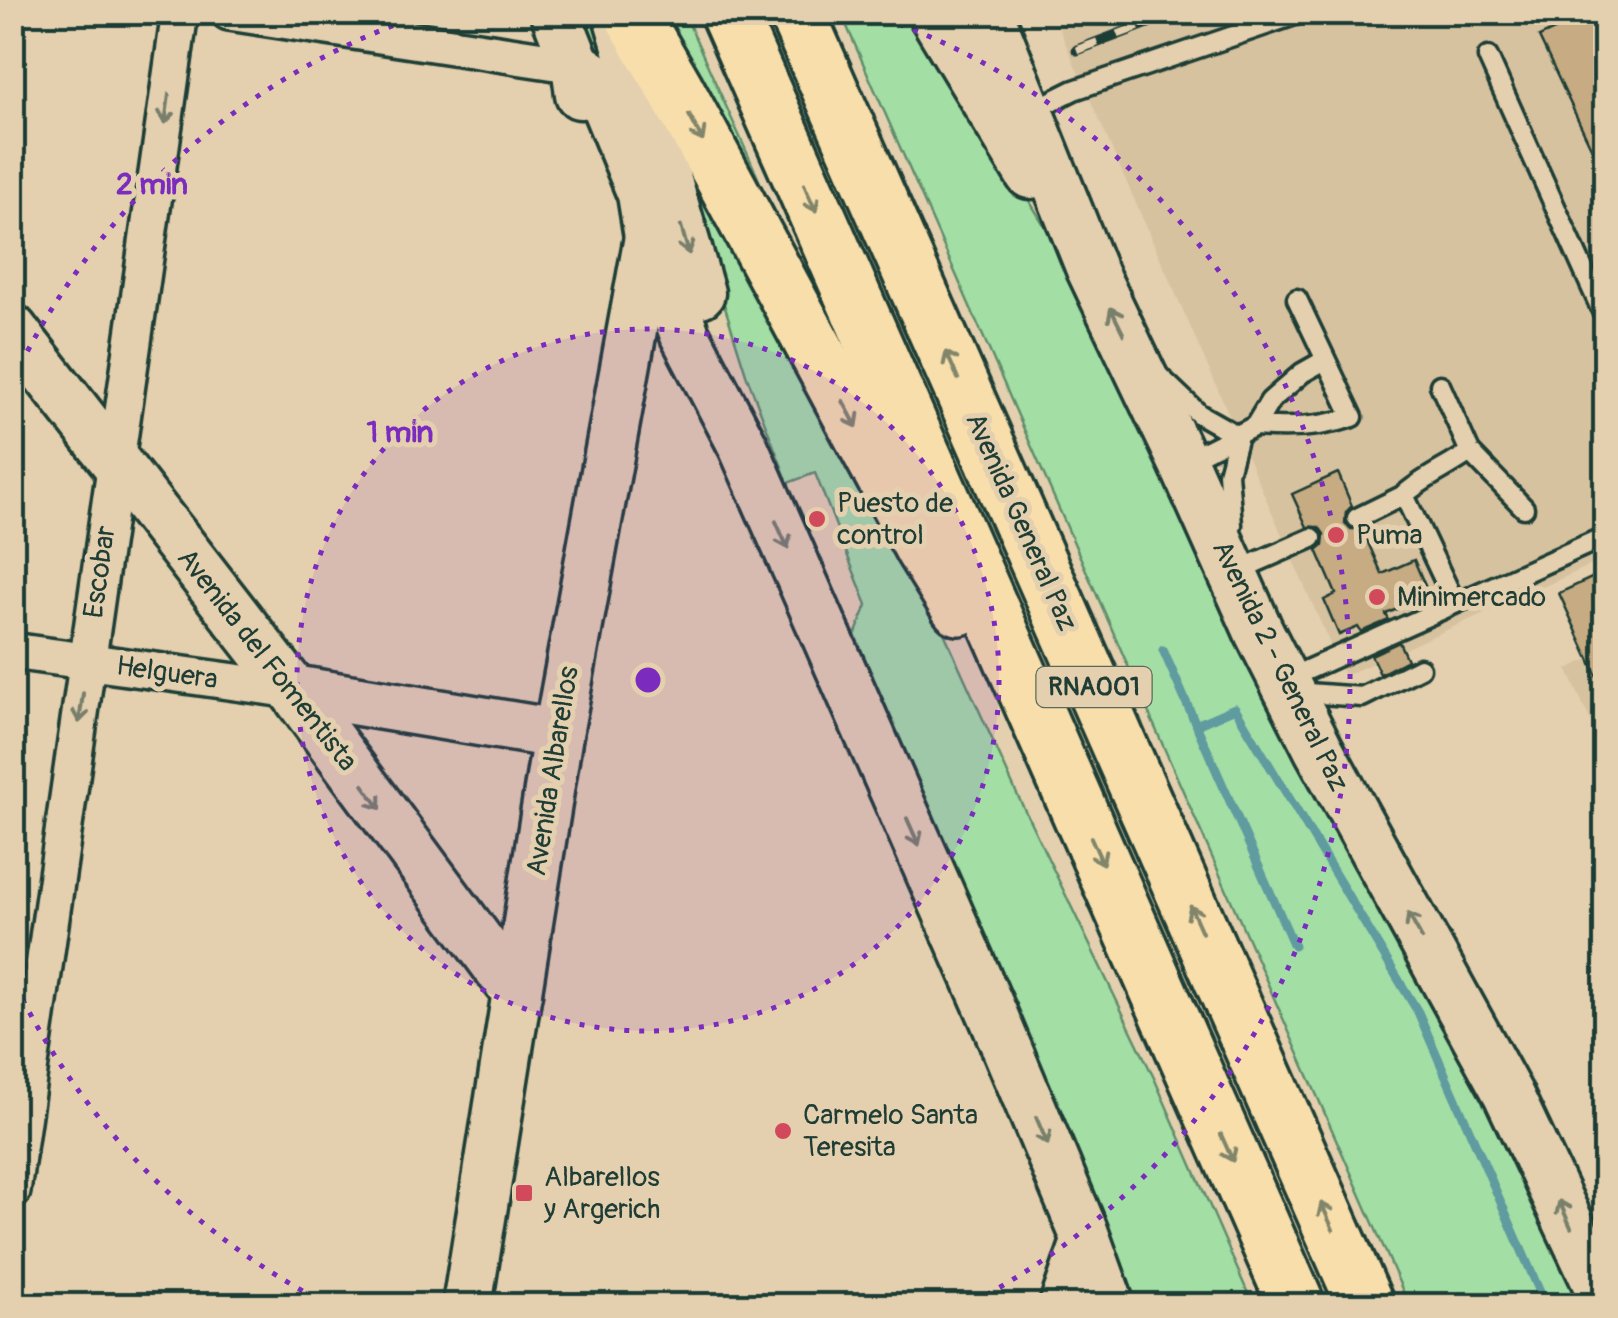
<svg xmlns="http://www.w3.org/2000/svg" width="1618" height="1318" viewBox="0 0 1618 1318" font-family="Pangolin,sans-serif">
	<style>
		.built { fill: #d7c2a0 }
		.green { fill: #a3dea5; stroke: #618e6c; stroke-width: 2.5 }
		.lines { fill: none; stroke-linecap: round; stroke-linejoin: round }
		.stream { stroke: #5f9b9f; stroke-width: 9 }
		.building { fill: #c7ab82; stroke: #1f3d34; stroke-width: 2.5 }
		.lane-casing { stroke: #1f3d34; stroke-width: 25 }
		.street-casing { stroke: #1f3d34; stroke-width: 42 }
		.secondary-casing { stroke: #1f3d34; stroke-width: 55 }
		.highway-casing { stroke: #1f3d34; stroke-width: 62 }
		.lane { stroke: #e4d0af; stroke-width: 18 }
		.street { stroke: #e4d0af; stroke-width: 35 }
		.secondary { stroke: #e4d0af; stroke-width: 48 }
		.highway { stroke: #f8deab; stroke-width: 55 }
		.rail-casing { stroke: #1f3d34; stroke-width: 11 }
		.rail { stroke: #e4d0af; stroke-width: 8; stroke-dasharray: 22; stroke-linecap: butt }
		.oneway { stroke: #787f6b }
		.oneway2 { stroke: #81856a }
		.ring { fill: none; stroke: #7b2cbf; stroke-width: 5; stroke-dasharray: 5 10 }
		.poi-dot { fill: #d1495b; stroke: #e4d0af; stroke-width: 4 }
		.labels { text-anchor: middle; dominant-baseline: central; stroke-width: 10; stroke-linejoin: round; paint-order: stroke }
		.shield { fill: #e4d0af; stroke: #5a6959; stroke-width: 2.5 }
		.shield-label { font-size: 25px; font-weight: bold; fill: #1f3d34 }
		.poi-label { font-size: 28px; fill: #1f3d34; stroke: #e4d0af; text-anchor: start }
		.street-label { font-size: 28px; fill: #1f3d34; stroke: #e4d0af }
		.centre { fill: #7b2cbf; stroke: #e4d0af; stroke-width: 5 }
		.ring-label { font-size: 30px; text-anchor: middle; font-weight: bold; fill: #7b2cbf; stroke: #e4d0af; stroke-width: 10; stroke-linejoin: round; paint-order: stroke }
	</style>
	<rect width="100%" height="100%" fill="#e4d0af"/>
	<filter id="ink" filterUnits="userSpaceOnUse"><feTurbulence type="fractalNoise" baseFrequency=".01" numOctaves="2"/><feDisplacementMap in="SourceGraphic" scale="20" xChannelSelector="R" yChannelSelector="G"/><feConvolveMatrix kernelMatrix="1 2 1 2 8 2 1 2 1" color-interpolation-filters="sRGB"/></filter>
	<g filter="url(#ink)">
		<!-- built -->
		<g class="built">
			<path d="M1052,13H1605V559L1344,676Z"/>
			<path d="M1605,572V753L1567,669L1589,659L1559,593Z"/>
		</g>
		<!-- green -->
		<g class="green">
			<path d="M577,13H597L641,161Z"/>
			<path d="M653,13H684L753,166L824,335Z"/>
			<path d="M841,13H915L1088,297L1521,1162L1583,1305H1409Z"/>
			<path d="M676,120L917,573L1016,792L1155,1080L1253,1305H1136L1118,1252L852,643L867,605L815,473L788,483L746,374L705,244Z"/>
		</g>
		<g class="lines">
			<!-- stream -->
			<g class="stream">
				<path d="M1163,650L1294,946"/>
				<path d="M1196,725L1235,708L1418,1012L1546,1306"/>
			</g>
		</g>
		<!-- building -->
		<g class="building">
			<path d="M1593,12H1606V179L1539,37Z"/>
			<path d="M1338,473L1352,506L1346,512L1345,523L1351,529H1362L1382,574L1414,560L1429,595L1386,614L1389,620L1361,632L1358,627L1339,635L1324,600L1336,594L1317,550L1323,545L1324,534L1319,527H1307L1292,494Z"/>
			<path d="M1598,575L1606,591V696L1559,593Z"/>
			<path d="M1399,642L1407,660L1380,674L1371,655Z"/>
		</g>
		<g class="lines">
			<!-- lane casing -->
			<g class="lane-casing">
				<g id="lane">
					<path d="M1488,57L1606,320"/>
					<path d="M1032,111L1074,90L1304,12"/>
					<path d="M1159,376L1199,414L1238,436"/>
					<path d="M1440,385L1470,452L1524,508"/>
					<path d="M1255,426C1289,429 1321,428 1353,417L1297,299"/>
					<path d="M1183,462L1255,426L1270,401L1302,373L1325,360"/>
					<path d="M1404,495C1424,477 1448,468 1470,452"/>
					<path d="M1357,518L1404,495L1455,603"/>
					<path d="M1226,537L1232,525L1228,473L1238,436"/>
					<path d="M1234,572L1312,538"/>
					<path d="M1287,679L1606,536"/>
					<path d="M1294,692L1362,697L1420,668"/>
				</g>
			</g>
			<!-- street casing -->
			<g class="street-casing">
				<g id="street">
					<path d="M229,12L576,65"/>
					<path d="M12,651L293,690"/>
					<path d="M12,1191L180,12"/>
					<path d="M1057,1306L1083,1231"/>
				</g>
			</g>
			<!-- secondary casing -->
			<g class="secondary-casing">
				<g id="secondary">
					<path d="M555,12L576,65L580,94"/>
					<path d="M617,12L700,293"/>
					<path d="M932,12L1030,174"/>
					<path d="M988,12L1091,269L1183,462L1259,632L1319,750L1508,1094L1606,1302"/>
					<path d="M576,65L594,77L642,194L649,237L685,335L743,446L992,1013L1083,1231L1110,1306"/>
					<path d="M12,329L293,690L517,993"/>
					<path d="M293,690L558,734"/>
					<path d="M467,1306L558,734L649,237"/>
				</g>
			</g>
			<!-- highway casing -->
			<g class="highway-casing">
				<g id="highway">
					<path d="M631,12L675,88L923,549L959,607"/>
					<path d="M728,12L1297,1306"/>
					<path d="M796,12L1366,1306"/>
				</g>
			</g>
			<!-- lane -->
			<use href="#lane" class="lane"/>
			<!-- street -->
			<use href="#street" class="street"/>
			<!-- secondary -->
			<use href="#secondary" class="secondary"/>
			<!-- highway -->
			<use href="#highway" class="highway"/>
			<!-- rail casing -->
			<g class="rail-casing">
				<path id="rail" d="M1077,50L1177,12"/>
			</g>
			<!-- rail -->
			<use href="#rail" class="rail"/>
		</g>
		<!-- one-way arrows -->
		<defs><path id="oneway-shaft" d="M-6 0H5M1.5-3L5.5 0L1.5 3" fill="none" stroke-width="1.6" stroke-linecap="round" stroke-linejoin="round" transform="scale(2.5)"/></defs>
		<g class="oneway">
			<use href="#oneway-shaft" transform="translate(167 109) rotate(98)"/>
			<use href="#oneway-shaft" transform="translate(685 240) rotate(74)"/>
			<use href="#oneway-shaft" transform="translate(1117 321) rotate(-116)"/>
			<use href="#oneway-shaft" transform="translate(782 535) rotate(66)"/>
			<use href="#oneway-shaft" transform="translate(81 708) rotate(98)"/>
			<use href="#oneway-shaft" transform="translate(372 797) rotate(54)"/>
			<use href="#oneway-shaft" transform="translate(913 832) rotate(66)"/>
			<use href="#oneway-shaft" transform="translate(1415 926) rotate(-119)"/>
			<use href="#oneway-shaft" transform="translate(1042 1131) rotate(67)"/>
			<use href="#oneway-shaft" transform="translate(1565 1214) rotate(-114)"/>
		</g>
		<g class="oneway2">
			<use href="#oneway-shaft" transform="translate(696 128) rotate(62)"/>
			<use href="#oneway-shaft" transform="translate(810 198) rotate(66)"/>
			<use href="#oneway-shaft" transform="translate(952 365) rotate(-114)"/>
			<use href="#oneway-shaft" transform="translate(850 414) rotate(62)"/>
			<use href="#oneway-shaft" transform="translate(1097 851) rotate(66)"/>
			<use href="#oneway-shaft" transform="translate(1196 919) rotate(-114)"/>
			<use href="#oneway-shaft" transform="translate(1227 1148) rotate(66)"/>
			<use href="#oneway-shaft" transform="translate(1327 1216) rotate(-114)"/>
		</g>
	</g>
	<!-- distance rings -->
	<circle cx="648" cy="680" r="351" fill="#7b2cbf" fill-opacity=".12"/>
	<g class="ring">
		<circle cx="648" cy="680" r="351"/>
		<path d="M329 1305A702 702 0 0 1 14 982M14 378A702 702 0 0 1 425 14M871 14A702 702 0 0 1 967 1305"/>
	</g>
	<!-- markers -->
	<g class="poi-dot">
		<circle cx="817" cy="519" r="10"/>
		<circle cx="1336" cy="535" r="10"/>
		<circle cx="1377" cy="597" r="10"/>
		<circle cx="783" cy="1131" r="10"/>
		<rect x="514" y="1183" width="20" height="20" rx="5"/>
	</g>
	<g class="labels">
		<!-- shield labels -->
		<rect class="shield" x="1036.5" y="667" width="115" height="40" rx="8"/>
		<g class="shield-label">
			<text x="1094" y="687">RNA001</text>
		</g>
		<!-- poi labels -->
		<g class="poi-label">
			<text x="837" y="503">Puesto de<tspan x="837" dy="32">control</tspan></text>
			<text x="1356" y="535">Puma</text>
			<text x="1397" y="597">Minimercado</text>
			<text x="803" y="1115">Carmelo Santa<tspan x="803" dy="32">Teresita</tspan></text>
			<text x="544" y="1177">Albarellos<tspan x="544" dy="32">y Argerich</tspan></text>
		</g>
		<!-- street labels -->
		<g class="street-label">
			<text transform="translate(1021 522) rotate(66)">Avenida General Paz</text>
			<text transform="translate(100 572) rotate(-82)">Escobar</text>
			<text transform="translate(267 660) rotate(52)">Avenida del Fomentista</text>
			<text transform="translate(1280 666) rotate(64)">Avenida 2 - General Paz</text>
			<text transform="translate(167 673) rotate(8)">Helguera</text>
			<text transform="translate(553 771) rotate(-81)">Avenida Albarellos</text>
		</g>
	</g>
	<circle cx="648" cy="680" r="15" class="centre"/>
	<g class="ring-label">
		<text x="152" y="194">2 min</text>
		<text x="400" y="442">1 min</text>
	</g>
	<!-- margin -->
	<rect width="1618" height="1318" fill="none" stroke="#e4d0af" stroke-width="50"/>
	<rect x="25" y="25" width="1568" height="1268" fill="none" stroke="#1f3d34" stroke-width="4" filter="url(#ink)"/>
</svg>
